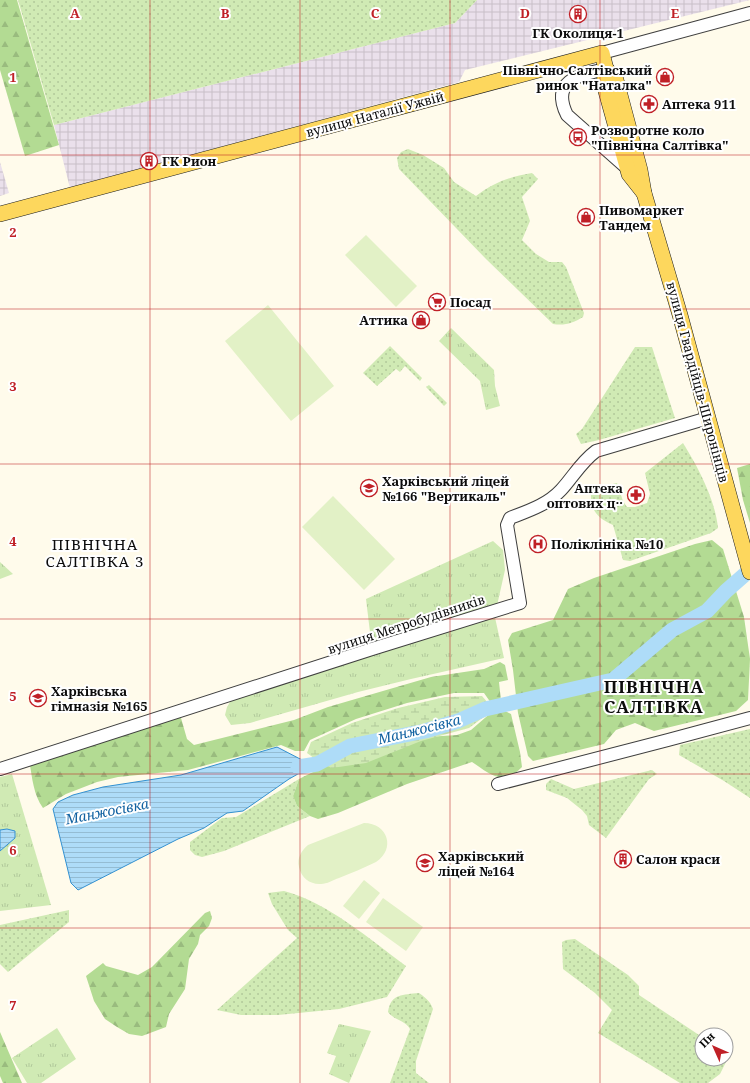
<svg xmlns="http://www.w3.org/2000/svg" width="750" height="1083" viewBox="0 0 750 1083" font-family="'Noto Serif',serif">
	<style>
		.industrial { fill: url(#industrial-grid) }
		.grass { fill: url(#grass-dots) }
		.forest { fill: url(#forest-firs) }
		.wetland { fill: url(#wetland-marsh) }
		.park { fill: url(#park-tufts) }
		.pitch { fill: #e2f1c6 }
		.water { fill: url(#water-rules); stroke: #3391d1 }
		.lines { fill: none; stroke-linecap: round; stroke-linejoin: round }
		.river { stroke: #aedcf8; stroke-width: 15 }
		.minor-casing { stroke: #3f3f3f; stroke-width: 14 }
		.major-casing { stroke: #1d1d1d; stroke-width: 16 }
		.minor { stroke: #fff; stroke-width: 12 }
		.major { stroke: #fdd75d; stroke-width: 15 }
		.grid { fill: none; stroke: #c02027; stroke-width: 1; stroke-opacity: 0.55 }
		.labels { text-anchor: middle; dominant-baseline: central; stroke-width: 4; stroke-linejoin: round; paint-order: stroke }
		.poi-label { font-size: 13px; font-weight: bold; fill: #0c0c0c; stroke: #fff; text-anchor: start }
		.street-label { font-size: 13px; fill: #0c0c0c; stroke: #fff }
		.water-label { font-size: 14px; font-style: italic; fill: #1262a1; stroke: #fff }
		.quarter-label { font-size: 15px; letter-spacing: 1px; fill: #0c0c0c; stroke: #fff }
		.district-label { font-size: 17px; font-weight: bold; letter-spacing: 1px; fill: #0c0c0c; stroke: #fff }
		.grid-label { font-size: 13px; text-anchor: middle; font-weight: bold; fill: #c02027; stroke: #fff; stroke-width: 4; stroke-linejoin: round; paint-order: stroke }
	</style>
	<defs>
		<pattern id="industrial-grid" width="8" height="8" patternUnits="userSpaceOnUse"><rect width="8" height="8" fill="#eae0eb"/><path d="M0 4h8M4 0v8" fill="none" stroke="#c8bfc8"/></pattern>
		<pattern id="grass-dots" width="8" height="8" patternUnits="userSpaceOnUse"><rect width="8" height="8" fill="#d0eab4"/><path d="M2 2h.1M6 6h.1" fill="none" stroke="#b1c89a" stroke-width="1.8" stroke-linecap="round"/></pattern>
		<pattern id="forest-firs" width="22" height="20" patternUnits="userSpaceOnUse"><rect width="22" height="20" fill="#b3db93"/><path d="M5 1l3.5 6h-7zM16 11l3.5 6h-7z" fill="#99bb7e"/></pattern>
		<pattern id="wetland-marsh" width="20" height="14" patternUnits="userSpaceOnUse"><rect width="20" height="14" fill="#d0eab4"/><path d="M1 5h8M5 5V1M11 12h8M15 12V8" fill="none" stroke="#b1c89a"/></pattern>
		<pattern id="park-tufts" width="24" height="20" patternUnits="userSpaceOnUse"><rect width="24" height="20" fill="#d0eab4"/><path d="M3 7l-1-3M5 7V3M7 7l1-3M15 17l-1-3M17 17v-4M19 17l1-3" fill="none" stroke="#b1c89a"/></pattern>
		<pattern id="water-rules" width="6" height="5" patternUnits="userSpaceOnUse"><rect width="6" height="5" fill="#aedcf8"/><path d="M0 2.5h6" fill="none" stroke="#94bcd3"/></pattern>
	</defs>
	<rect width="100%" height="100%" fill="#fffbeb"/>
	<!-- industrial -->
	<g class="industrial">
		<path d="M477,0H750L465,70L459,82L70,188L54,125L455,23Z"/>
		<path d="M0,162L9,193L0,196Z"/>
	</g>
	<!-- grass -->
	<g class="grass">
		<path d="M18,0H477L455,23L54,125Z"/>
		<path d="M408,149L423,155L444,168L454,182L476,196C495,182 509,177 532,173L538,179L522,197L530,221L522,240L536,254L549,262H562L566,267L584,313L583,317C573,323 565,326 553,324L486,259L399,169L397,158L401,152Z"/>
		<path d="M390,346L422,378L420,381L405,366L400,372L396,369L377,386L363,373Z"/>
		<path d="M635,347H652L675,418L599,440L581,444L576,434L582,429Z"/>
		<path d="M429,385L447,403L444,406L426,387Z"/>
		<path d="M683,443C698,467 715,499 718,528L711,533L630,561L623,560L613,525C595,517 590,509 591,489L617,483L623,501L627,507H635L647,503L650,494L645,473Z"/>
		<path d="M750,729V798L724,781L679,755L680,745Z"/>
		<path d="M652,770L657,774L649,779L606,838L589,825L587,816L582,810L567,798L546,790V784L551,779L574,789Z"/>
		<path d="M299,779L293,796L297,806L310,816L224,851L202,857L195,855L190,850V842L222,818L236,817Z"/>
		<path d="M284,891C329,903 369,939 406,966L387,997L339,1009L278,1015H241L217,1010L297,938L288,930L272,904L268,893Z"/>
		<path d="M69,910V922L8,972L0,964V925Z"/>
		<path d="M575,939L628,975L639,986V995L702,1037V1059H725L726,1062L720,1074L708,1083H680L598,1033L612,1010L595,993L563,969L562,942L566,940Z"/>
		<path d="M419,993C426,998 430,1001 433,1009L416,1061V1073L429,1083H390L410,1029C405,1020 395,1021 388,1012C391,993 403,995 419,993Z"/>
	</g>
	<!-- forest -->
	<g class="forest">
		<path d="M0,0H17L59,145L25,156L0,70Z"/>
		<path d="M750,464V523L743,500L737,468Z"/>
		<path d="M712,540L723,549L744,617L750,659L748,700L736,711L654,731L635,723L616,730L604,744L533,761L528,756L518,713L513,670L508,640L512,633L553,620L568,589L594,578L695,544Z"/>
		<path d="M500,662L505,665L508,680L499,682L501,701L491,703L484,693H454L407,703L356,719L310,740L304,751H295L281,745L188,770L118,777L97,782L66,794L43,808C33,794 32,776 29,759L179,711L187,739L194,745L294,720L328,707L431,677L484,669Z"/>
		<path d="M501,709L511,714L520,752L522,767C503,787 490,774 472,762L407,784L338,813L318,819L310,816L297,806L293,796L299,779L351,753L427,737L457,735L471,730L493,711Z"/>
		<path d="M210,911L212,918L209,926L200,935L198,944L189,959L185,989L169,1014L166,1027L142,1036L129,1034L117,1027L105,1019L94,1001L86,976L103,963L106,966L138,975L152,967L205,913Z"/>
		<path d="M0,1032L22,1083H3L0,1076Z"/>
	</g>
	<!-- wetland -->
	<path class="wetland" d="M482,696L489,704L485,716L469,728L421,741L366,763L332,768L322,764L307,753L311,742L352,723L398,708L445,697Z"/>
	<!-- park -->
	<g class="park">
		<path d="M451,328L494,370L495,386L500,406L486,410L480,381L439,341Z"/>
		<path d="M493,541L503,550L505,570L496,610L372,649L366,599Z"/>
		<path d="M0,562L13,574L0,579Z"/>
		<path d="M494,613L504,658L411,679L358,692L250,723L231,725L225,715L227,707L233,697Z"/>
		<path d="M12,774L51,905L0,911V777Z"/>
		<path d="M339,1024L371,1031L349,1083L329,1074L336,1056L327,1053Z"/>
		<path d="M57,1028L76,1059L41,1083H27L12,1058Z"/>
	</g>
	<!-- pitch -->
	<g class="pitch">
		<path d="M366,235L417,286L396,307L345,255Z"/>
		<path d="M268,305L334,386L291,421L225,341Z"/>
		<path d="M333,496L395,559L364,590L302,527Z"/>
		<path d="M364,823C388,823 396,849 376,862C364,868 351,873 339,878C333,880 327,884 321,884C311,885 301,878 299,867C297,858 301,851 308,845Z"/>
		<path d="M364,880L380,893L359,919L343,906Z"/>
		<path d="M383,898L423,927L406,951L366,922Z"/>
	</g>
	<!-- water -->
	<g class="water">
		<path d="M277,747L304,761L317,764L305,770L289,779L243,811L227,813L204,828L178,839L78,890L71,883L53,809L58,802L73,795L103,787L181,775Z"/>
		<path d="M7,829L15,831V838L0,851V830Z"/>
	</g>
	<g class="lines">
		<!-- river -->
		<path class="river" d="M298,767L317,764L350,746L425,731L458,721L485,709L613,680L672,630L707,611L726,591L750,570"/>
		<!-- minor casing -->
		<g class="minor-casing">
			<g id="minor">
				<path d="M602,53L750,13"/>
				<path d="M606,69C579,75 550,80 567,115L628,169"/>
				<path d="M0,769L372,649L520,603L507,525L510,518C528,511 547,505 561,490C573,477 581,462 596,451L708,418"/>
				<path d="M498,784L668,740L750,718"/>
			</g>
		</g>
		<!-- major casing -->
		<g class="major-casing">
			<g id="major">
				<path d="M606,69L616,80L640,170L644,193L680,315L750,572"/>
				<path d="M0,214L602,53L606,69L604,84L629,174L644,193"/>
			</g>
		</g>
		<!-- minor -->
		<use href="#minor" class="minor"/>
		<!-- major -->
		<use href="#major" class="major"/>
	</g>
	<!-- grid -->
	<path class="grid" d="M150,0V1083M300,0V1083M450,0V1083M600,0V1083M0,155H750M0,309H750M0,464H750M0,619H750M0,774H750M0,928H750"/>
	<!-- icons -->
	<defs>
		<g id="building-ring" transform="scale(0.9)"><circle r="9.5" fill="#fff" stroke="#c02027" stroke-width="1.5"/><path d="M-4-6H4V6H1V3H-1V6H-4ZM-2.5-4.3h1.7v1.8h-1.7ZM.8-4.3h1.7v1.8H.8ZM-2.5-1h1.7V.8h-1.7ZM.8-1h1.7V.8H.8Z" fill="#c02027"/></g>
		<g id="shop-ring" transform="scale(0.9)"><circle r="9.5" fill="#fff" stroke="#c02027" stroke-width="1.5"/><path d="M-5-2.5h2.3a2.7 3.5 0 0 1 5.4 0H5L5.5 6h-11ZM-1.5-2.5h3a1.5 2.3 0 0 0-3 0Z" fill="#c02027"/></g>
		<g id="pharmacy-ring" transform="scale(0.9)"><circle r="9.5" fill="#fff" stroke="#c02027" stroke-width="1.5"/><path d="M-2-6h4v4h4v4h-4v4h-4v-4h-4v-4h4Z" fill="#c02027"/></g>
		<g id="bus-ring" transform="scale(0.9)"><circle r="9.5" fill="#fff" stroke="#c02027" stroke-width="1.5"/><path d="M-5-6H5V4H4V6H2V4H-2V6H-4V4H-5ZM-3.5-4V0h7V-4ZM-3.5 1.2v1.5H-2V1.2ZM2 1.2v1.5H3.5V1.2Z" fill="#c02027"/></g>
		<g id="supermarket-ring" transform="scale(0.9)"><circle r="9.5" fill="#fff" stroke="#c02027" stroke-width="1.5"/><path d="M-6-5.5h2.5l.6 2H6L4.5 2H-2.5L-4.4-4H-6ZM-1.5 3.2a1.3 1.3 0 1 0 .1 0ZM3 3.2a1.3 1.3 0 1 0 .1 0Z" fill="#c02027"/></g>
		<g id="school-ring" transform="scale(0.9)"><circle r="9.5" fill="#fff" stroke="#c02027" stroke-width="1.5"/><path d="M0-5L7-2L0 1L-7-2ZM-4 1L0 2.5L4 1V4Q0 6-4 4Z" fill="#c02027"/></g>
		<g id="hospital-ring" transform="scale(0.9)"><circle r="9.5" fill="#fff" stroke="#c02027" stroke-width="1.5"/><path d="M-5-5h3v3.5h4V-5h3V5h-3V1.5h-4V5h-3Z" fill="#c02027"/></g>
	</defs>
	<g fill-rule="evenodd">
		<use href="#building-ring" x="578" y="14"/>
		<use href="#shop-ring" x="665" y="77"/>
		<use href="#pharmacy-ring" x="649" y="104"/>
		<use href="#bus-ring" x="578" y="137"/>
		<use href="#building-ring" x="149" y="161"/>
		<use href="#shop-ring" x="586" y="217"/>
		<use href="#supermarket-ring" x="437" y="302"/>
		<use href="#shop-ring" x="421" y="320"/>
		<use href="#school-ring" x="369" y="488"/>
		<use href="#pharmacy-ring" x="636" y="495"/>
		<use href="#hospital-ring" x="538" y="544"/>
		<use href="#school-ring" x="38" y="698"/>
		<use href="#building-ring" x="623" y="859"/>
		<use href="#school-ring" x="425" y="863"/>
	</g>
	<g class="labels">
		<!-- poi labels -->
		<g class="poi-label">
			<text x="578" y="33" text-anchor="middle">ГК Околиця-1</text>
			<text x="652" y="70" text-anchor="end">Північно-Салтівський<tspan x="652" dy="15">ринок "Наталка"</tspan></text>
			<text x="662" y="104">Аптека 911</text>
			<text x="591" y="130">Розворотне коло<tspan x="591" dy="15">"Північна Салтівка"</tspan></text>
			<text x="162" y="161">ГК Рион</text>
			<text x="599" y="210">Пивомаркет<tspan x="599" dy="15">Тандем</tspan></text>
			<text x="450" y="302">Посад</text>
			<text x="408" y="320" text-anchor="end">Аттика</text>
			<text x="382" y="481">Харківський ліцей<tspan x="382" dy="15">№166 "Вертикаль"</tspan></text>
			<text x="623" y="488" text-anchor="end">Аптека<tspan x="623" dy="15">оптових ц‥</tspan></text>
			<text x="551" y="544">Поліклініка №10</text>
			<text x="51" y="691">Харківська<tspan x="51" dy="15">гімназія №165</tspan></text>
			<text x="438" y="856">Харківський<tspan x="438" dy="15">ліцей №164</tspan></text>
			<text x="636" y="859">Салон краси</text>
		</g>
		<!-- street labels -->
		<g class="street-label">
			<text transform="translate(375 114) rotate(-15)">вулиця Наталії Ужвій</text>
			<text transform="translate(698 382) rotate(75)">вулиця Гвардійців-Широнінців</text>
			<text transform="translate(406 624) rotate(-18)">вулиця Метробудівників</text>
		</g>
		<!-- water labels -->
		<g class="water-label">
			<text transform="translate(419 729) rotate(-14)">Манжосівка</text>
			<text transform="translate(107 811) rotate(-11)">Манжосівка</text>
		</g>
		<!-- quarter labels -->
		<g class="quarter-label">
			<text x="95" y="544">ПІВНІЧНА<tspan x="95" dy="17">САЛТІВКА 3</tspan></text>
		</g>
		<!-- district labels -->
		<g class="district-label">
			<text x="654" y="686">ПІВНІЧНА<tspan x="654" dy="20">САЛТІВКА</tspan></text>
		</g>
	</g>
	<g class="grid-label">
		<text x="75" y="18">A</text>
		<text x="225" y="18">B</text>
		<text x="375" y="18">C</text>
		<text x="525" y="18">D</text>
		<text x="675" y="18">E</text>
		<text x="13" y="82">1</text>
		<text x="13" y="237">2</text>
		<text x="13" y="391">3</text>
		<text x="13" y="546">4</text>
		<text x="13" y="701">5</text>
		<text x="13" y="855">6</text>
		<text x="13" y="1010">7</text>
	</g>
	<!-- north arrow -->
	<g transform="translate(714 1047) rotate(315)"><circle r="19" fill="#ffffff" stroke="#9e9e9e"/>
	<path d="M0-3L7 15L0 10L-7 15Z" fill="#c02027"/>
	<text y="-6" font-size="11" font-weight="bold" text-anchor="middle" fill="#0c0c0c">Пн</text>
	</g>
</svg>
